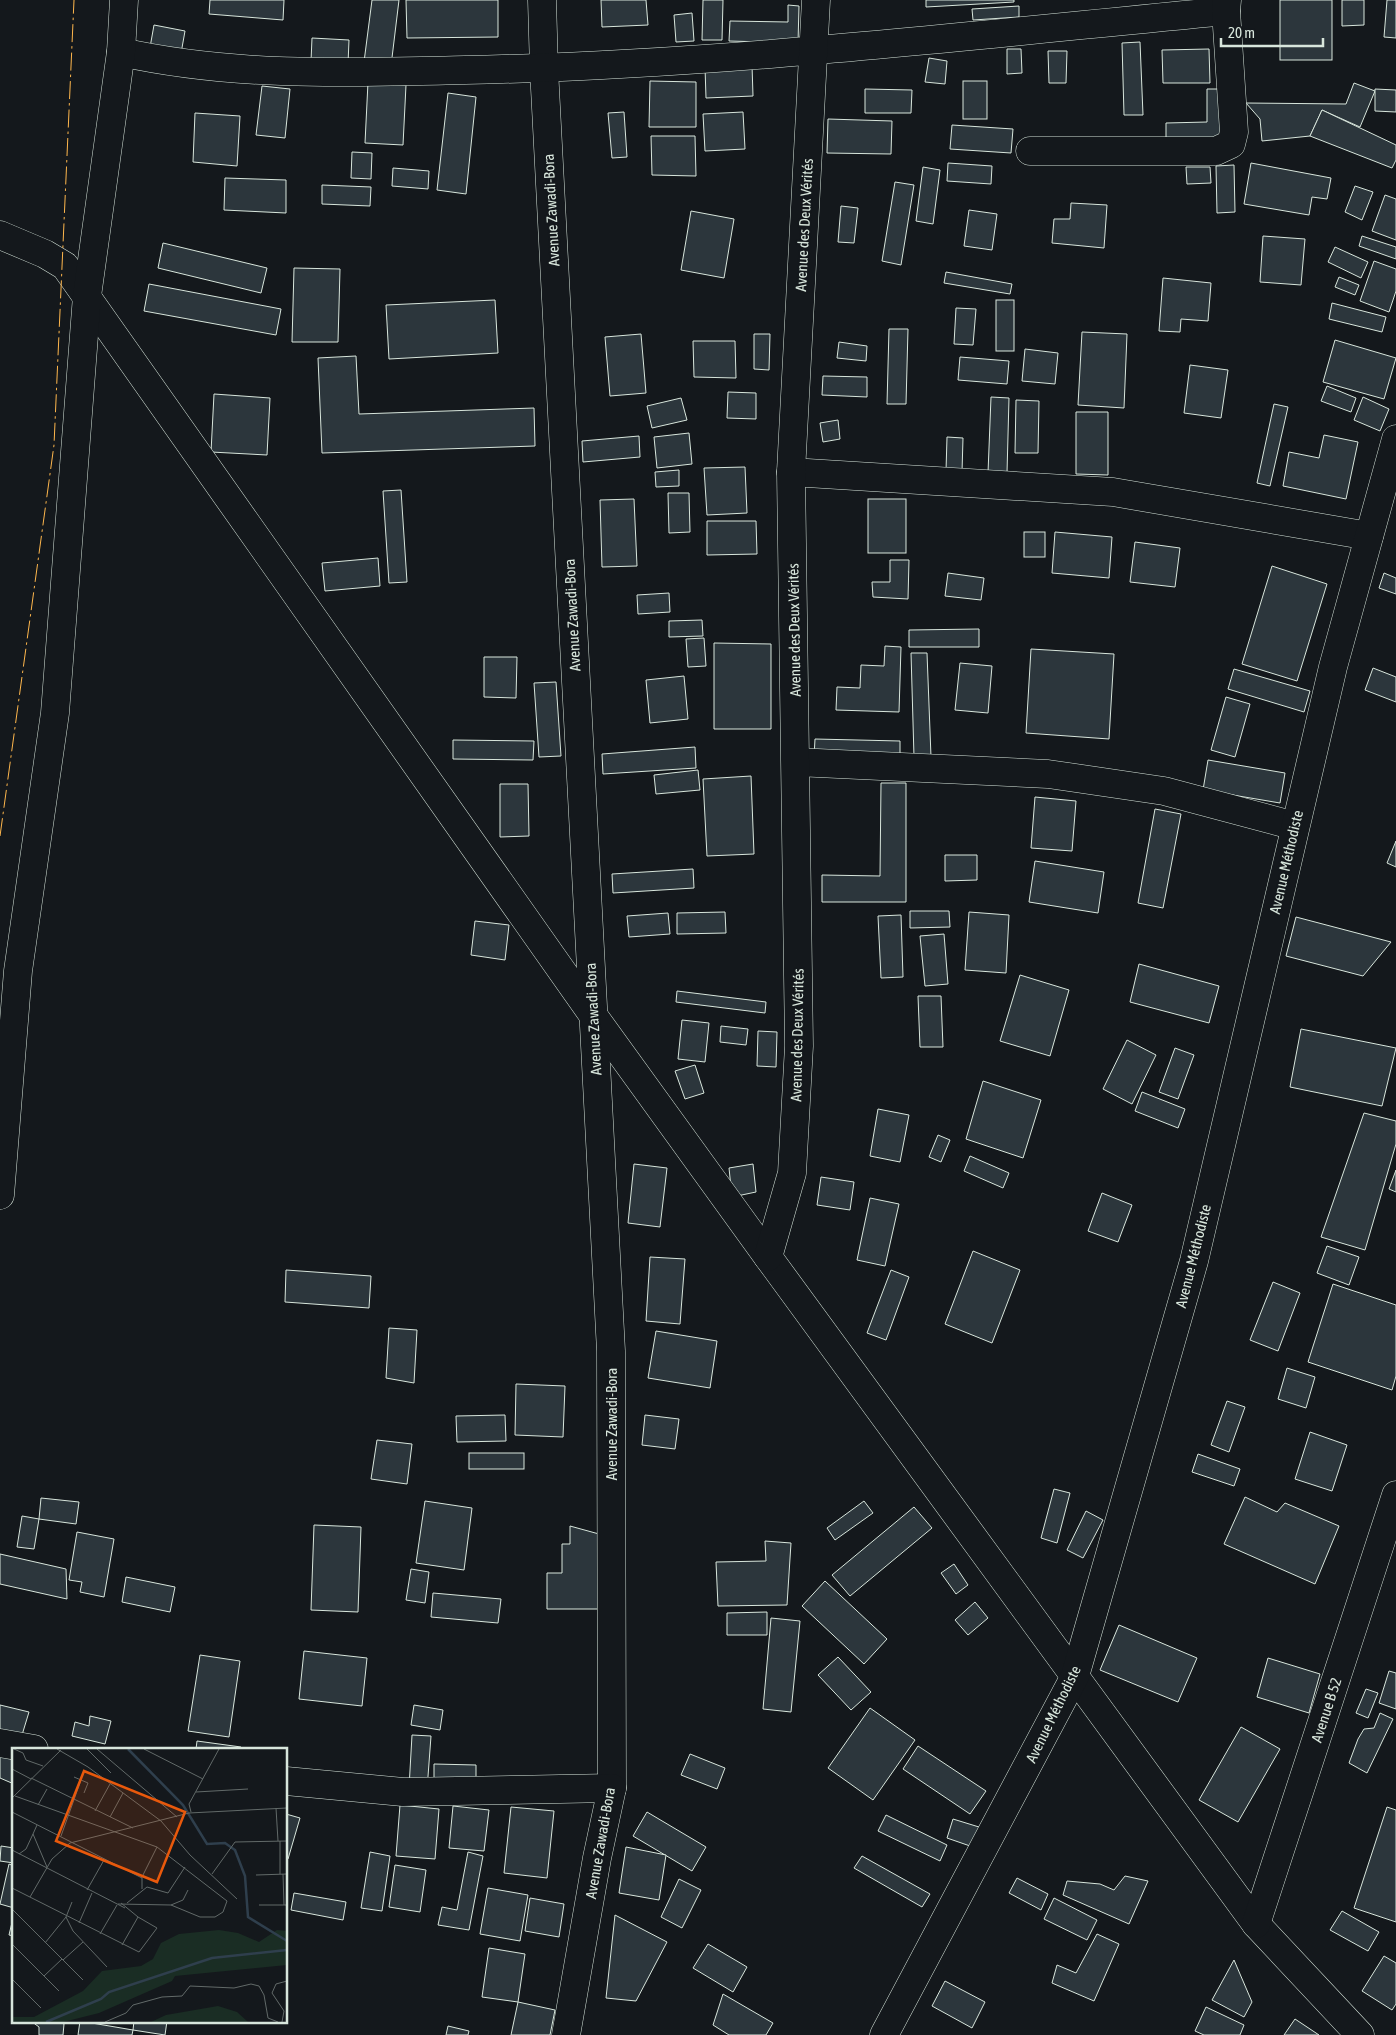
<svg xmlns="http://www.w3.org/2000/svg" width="1396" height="2035" viewBox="0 0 1396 2035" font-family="'Asap Condensed',sans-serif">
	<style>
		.building { fill: #2c363c; stroke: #d8e6dc }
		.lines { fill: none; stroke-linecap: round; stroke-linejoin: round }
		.minor-casing { stroke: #d8e6dc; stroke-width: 29 }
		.minor { stroke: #14181c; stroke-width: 28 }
		.power { stroke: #ffb74d; stroke-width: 1; stroke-dasharray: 18 4 2.5 4; stroke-linecap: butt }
		.labels { text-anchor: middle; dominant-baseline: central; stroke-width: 4; stroke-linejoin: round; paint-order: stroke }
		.street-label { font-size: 15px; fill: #d8e6dc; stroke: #14181c }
		.inset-river { fill: none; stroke: #2f3f4d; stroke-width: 2.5 }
		.inset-road { fill: none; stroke: #626a69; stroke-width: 1 }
		.view { fill: #e8590c; fill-opacity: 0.15; stroke: #e8590c; stroke-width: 2.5 }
		.inset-edge { fill: none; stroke: #d8e6dc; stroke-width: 2.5 }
	</style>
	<rect width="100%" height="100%" fill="#14181c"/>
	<!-- building -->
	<g class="building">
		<path d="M210,0H284L283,20L209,14Z"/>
		<path d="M372,0H399L391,66L364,62Z"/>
		<path d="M406,0H498V37L407,38Z"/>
		<path d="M601,0H646L648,25L602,27Z"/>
		<path d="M703,0H723L722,40H702Z"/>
		<path d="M926,0H1014V2L926,7Z"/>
		<rect x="1280" y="0" width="52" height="60"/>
		<path d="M1342,0H1364V25L1342,26Z"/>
		<path d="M1387,0H1396V38L1384,37Z"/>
		<path d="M788,5L799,6L798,43L729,41L730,21L788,22Z"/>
		<path d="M1019,6V17L973,20L972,9Z"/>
		<path d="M692,13L694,41L676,42L674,15Z"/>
		<path d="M154,25L185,31L180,59L149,53Z"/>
		<path d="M312,38L349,40L348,64L311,61Z"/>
		<path d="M1140,42L1143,115H1124L1122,43Z"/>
		<path d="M1007,49H1021L1022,73L1007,74Z"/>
		<path d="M1209,49L1210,83H1163L1162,50Z"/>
		<path d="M1048,51H1067L1066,83H1049Z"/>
		<path d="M929,58L947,61L945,84L925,82Z"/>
		<path d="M752,65L753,96L706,98L705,67Z"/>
		<path d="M650,81L696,82V127H649Z"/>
		<rect x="963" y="81" width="24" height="38"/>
		<path d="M368,82L406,85L403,145L365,143Z"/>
		<path d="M1354,83L1375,91L1360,127L1322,110L1310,136L1262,141L1260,119L1246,103L1346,104Z"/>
		<path d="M262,86L290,89L285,138L256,135Z"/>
		<path d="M865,89L912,90L911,113H865Z"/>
		<path d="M1207,89H1222L1224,140L1166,142V123L1207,122Z"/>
		<path d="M1375,89L1396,90V112L1375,111Z"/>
		<path d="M448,93L476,97L466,194L437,190Z"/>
		<path d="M1322,110L1396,145V160L1392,168L1310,136Z"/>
		<path d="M624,112L627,157L612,158L608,113Z"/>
		<path d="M743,112L745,149L705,151L703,114Z"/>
		<path d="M195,113L240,116L237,166L193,162Z"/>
		<path d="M828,119L892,121L891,154L827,153Z"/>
		<path d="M952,125L1013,129L1011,153L950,149Z"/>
		<path d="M651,136H695L696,176L652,175Z"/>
		<path d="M352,152L372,153L371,179L351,178Z"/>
		<path d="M948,163L992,166L991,184L947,181Z"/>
		<path d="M1251,163L1331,178L1327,199L1312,197L1309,215L1244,204Z"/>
		<path d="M1234,165L1235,212L1217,213L1216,166Z"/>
		<path d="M923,167L940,170L933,224L916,221Z"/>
		<path d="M1186,167H1210L1211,183L1187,184Z"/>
		<path d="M393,168L429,171L428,189L392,186Z"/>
		<path d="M225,178L286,180V213L224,210Z"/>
		<path d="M895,182L914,185L901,265L882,261Z"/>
		<path d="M322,185L371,187L370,206L322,204Z"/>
		<path d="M1355,186L1373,192L1362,220L1345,212Z"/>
		<path d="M1385,195L1396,199V240L1372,231Z"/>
		<path d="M1071,203L1107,205L1104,248L1052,243L1054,219H1070Z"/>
		<path d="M841,206L858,208L854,243L838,242Z"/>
		<path d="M969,210L997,214L992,250L964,246Z"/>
		<path d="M691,211L734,219L724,278L681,270Z"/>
		<path d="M1263,236L1305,239L1301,285L1260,282Z"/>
		<path d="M1362,236L1396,247V259L1359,246Z"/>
		<path d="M163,243L267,268L261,293L158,268Z"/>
		<path d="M1335,247L1368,262L1361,278L1328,262Z"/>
		<path d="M1374,261L1396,269V291L1389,312L1360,301Z"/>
		<path d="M294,268L340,269L338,342H292Z"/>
		<path d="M946,272L1012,284L1010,294L944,283Z"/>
		<path d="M1339,277L1359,285L1355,295L1335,287Z"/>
		<path d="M1163,278L1211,283L1208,321L1181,319L1180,332L1159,331Z"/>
		<path d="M149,284L281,309L276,335L144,311Z"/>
		<path d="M495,300L498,353L389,359L386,305Z"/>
		<rect x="996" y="300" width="18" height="51"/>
		<path d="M1332,303L1386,317L1382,332L1329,319Z"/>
		<path d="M956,308L976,309L973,345L954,344Z"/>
		<path d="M889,329H908L906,404H887Z"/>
		<path d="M1082,332L1127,334L1124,408L1078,405Z"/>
		<path d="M641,334L646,393L610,396L605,337Z"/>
		<path d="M754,334H770L769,370L754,369Z"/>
		<path d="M1335,340L1396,358L1384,399L1323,382Z"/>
		<path d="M693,341H735L736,378L694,377Z"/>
		<path d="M839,342L867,346L866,361L837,358Z"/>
		<path d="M1025,349L1058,353L1055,384L1022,381Z"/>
		<path d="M356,356L359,414L534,408L535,446L322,453L318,358Z"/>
		<path d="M960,357L1009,361L1007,384L958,380Z"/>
		<path d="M1190,365L1228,370L1221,418L1184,413Z"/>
		<path d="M823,376L867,377V397L822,395Z"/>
		<path d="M1327,386L1356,398L1351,412L1321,401Z"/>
		<path d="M728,392L756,393V419L727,418Z"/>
		<path d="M214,394L270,398L267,455L211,452Z"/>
		<path d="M991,397L1009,398L1007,473H988Z"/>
		<path d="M1363,397L1389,409L1380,431L1354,420Z"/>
		<path d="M681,398L687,420L652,428L647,406Z"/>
		<path d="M1016,400L1039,401L1038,453H1015Z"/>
		<path d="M1274,404L1288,407L1270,486L1257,483Z"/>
		<path d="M1076,412H1108V475L1076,474Z"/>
		<path d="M838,420L840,439L823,442L820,423Z"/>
		<path d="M689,433L692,464L657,468L654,437Z"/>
		<path d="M1324,435L1358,442L1346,499L1283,486L1289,452L1319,458Z"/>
		<path d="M639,436L640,457L583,462L582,441Z"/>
		<path d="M947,437L963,438L962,472L946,471Z"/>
		<path d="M745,467L747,513L707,515L704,468Z"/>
		<path d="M679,470V486L656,487L655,472Z"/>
		<path d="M401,490L407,582L389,583L383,491Z"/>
		<path d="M668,493H689L690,532L669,533Z"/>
		<path d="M634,499L637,566L602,567L600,500Z"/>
		<rect x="868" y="499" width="38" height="54"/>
		<path d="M707,521H756L757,554L707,555Z"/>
		<rect x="1024" y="532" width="21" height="25"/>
		<path d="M1055,532L1112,537L1109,578L1052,573Z"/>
		<path d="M1135,542L1180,548L1175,587L1130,582Z"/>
		<path d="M378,558L380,586L325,591L322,563Z"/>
		<path d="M890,560H909L908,599L873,597L872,582H890Z"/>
		<path d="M1272,566L1327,584L1297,681L1242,664Z"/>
		<path d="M948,573L984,578L981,600L945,596Z"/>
		<path d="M1384,573L1396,578V594L1379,588Z"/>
		<path d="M669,593L670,612L638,614L637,595Z"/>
		<path d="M702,620L703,636L669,637V621Z"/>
		<path d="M979,629V647H909V630Z"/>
		<path d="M704,638L706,666L688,667L686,639Z"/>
		<path d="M714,643L771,644V729H714Z"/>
		<path d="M885,646L901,647L899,712L836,710L837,687L860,688L861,665L884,666Z"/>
		<path d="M1031,649L1114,654L1109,739L1026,733Z"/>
		<path d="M911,653H927L931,757H914Z"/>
		<path d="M484,657H517L516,698L484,697Z"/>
		<path d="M960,663L992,666L988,713L955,710Z"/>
		<path d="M1373,668L1396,677V702L1365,690Z"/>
		<path d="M1234,669L1310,691L1304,712L1228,689Z"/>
		<path d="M684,676L688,719L650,723L646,680Z"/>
		<path d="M556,682L561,756L539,757L534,683Z"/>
		<path d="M1226,697L1250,704L1235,757L1211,750Z"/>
		<path d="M815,739L900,741V759L814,757Z"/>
		<path d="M453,740L534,741L533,760L453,759Z"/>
		<path d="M695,747L696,768L603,774L602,754Z"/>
		<path d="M1208,760L1285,773L1280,803L1203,790Z"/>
		<path d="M698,770L700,790L656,794L654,775Z"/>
		<path d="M751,776L754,854L707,856L703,779Z"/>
		<path d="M881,783H906V902H822V875L880,876Z"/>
		<path d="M500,784H528L529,836L500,837Z"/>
		<path d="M1035,797L1076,801L1072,851L1031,848Z"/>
		<path d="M1155,809L1181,814L1163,908L1138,903Z"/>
		<path d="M1396,841V867L1387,863Z"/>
		<path d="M945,855H977V880L945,881Z"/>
		<path d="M1035,861L1104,872L1098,913L1029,902Z"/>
		<path d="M693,869L694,888L613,893L612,874Z"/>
		<path d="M910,911H949L950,927L910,928Z"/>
		<path d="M725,912L726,933L677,934V913Z"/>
		<path d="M969,912L1009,915L1006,973L965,970Z"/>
		<path d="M668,913L670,934L629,937L627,916Z"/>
		<path d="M901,915L903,977L881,978L878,916Z"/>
		<path d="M1296,917L1391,942L1363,976L1286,956Z"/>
		<path d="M475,921L509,925L505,960L471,955Z"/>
		<path d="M944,934L948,984L925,986L920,936Z"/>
		<path d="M1139,964L1219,986L1209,1023L1130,1002Z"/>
		<path d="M1020,975L1069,990L1050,1056L1000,1041Z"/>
		<path d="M677,991L766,1002L765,1013L676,1002Z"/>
		<path d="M918,996H941L943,1047H920Z"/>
		<path d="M682,1020L709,1023L705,1062L678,1059Z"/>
		<path d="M721,1026L748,1029L746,1045L720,1042Z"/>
		<path d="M1301,1029L1396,1048L1382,1106L1290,1087Z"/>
		<path d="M758,1031L777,1032L776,1067L757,1066Z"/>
		<path d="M1127,1040L1156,1055L1132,1104L1103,1089Z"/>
		<path d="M1175,1048L1194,1055L1178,1099L1159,1092Z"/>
		<path d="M695,1065L704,1093L685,1099L675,1071Z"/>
		<path d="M983,1081L1041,1100L1023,1158L966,1139Z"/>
		<path d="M1142,1092L1185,1109L1178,1128L1135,1111Z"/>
		<path d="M878,1109L909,1115L900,1162L870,1156Z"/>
		<path d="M1364,1113L1396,1121V1144L1365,1250L1321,1237Z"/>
		<path d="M938,1135L950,1140L941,1162L929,1157Z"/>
		<path d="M970,1156L1009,1173L1003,1188L964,1171Z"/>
		<path d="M634,1164L667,1168L660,1227L628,1223Z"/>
		<path d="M753,1164L756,1192L732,1197L729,1168Z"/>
		<path d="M1396,1170V1192L1389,1189Z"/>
		<path d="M821,1177L854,1182L850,1210L817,1205Z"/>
		<path d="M1102,1193L1132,1205L1118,1242L1088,1231Z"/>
		<path d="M870,1198L899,1204L885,1266L857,1260Z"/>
		<path d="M1327,1246L1359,1257L1349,1285L1317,1273Z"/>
		<path d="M973,1251L1020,1270L992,1343L945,1324Z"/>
		<path d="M650,1257L685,1259L680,1324L646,1321Z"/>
		<path d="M286,1270L371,1276L369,1308L285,1302Z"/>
		<path d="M891,1270L909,1277L886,1340L867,1333Z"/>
		<path d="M1273,1282L1300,1293L1278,1351L1250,1340Z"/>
		<path d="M1333,1284L1396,1305V1376L1392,1390L1308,1362Z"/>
		<path d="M389,1328L417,1330L414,1383L386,1378Z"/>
		<path d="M656,1331L717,1341L710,1388L648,1378Z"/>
		<path d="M1287,1368L1315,1377L1306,1408L1278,1399Z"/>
		<path d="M516,1384L565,1386L563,1437L515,1435Z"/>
		<path d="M1227,1401L1245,1407L1229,1452L1211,1445Z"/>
		<path d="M505,1415L506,1441L457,1442L456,1416Z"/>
		<path d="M645,1415L679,1419L675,1449L642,1445Z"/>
		<path d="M1310,1432L1347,1445L1332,1491L1295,1479Z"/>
		<path d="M377,1440L412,1444L407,1484L371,1479Z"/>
		<rect x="469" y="1453" width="55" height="16"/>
		<path d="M1198,1454L1240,1469L1234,1486L1192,1472Z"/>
		<path d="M1054,1489L1070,1493L1057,1543L1041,1538Z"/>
		<path d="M1245,1497L1277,1512L1285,1503L1339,1526L1315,1584L1224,1544Z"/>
		<path d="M41,1498L79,1502L76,1524L39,1519Z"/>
		<path d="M425,1501L472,1508L464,1570L416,1563Z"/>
		<path d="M864,1501L873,1513L835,1540L827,1528Z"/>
		<path d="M914,1507L932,1528L850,1596L832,1575Z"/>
		<path d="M1086,1511L1103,1520L1083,1558L1067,1550Z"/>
		<path d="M22,1516L39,1519L34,1549L17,1547Z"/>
		<path d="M314,1525L361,1527L358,1612L311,1610Z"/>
		<path d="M570,1526L599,1534V1609H547V1573H562V1544H570Z"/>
		<path d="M77,1532L114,1539L104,1597L80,1592L82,1582L69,1580Z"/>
		<path d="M765,1541L791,1543L787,1605L718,1606L716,1562L766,1561Z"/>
		<path d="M0,1554L66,1569L67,1599L0,1584Z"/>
		<path d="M954,1564L968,1585L956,1594L941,1573Z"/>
		<path d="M411,1569L429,1572L425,1603L406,1600Z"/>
		<path d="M126,1577L175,1587L170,1612L122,1602Z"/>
		<path d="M825,1581L887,1639L864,1664L802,1606Z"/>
		<path d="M433,1593L501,1599L498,1623L431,1617Z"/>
		<path d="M975,1602L988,1618L968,1635L955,1620Z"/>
		<path d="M767,1612V1635H727V1613Z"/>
		<path d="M771,1618L800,1621L791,1712L763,1709Z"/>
		<path d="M1119,1625L1197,1658L1178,1702L1100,1670Z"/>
		<path d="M304,1651L367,1658L362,1706L299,1699Z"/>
		<path d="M200,1655L240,1661L229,1737L188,1731Z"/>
		<path d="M838,1657L871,1692L851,1710L818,1675Z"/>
		<path d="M1268,1658L1320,1674L1309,1713L1257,1697Z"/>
		<path d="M1389,1671L1396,1673V1709L1379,1703Z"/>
		<path d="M1366,1689L1378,1693L1368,1718L1356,1713Z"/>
		<path d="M0,1705L29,1712L22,1735L0,1730Z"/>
		<path d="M414,1705L443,1710L440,1730L411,1725Z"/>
		<path d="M870,1708L915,1740L873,1800L828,1768Z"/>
		<path d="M1380,1713L1393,1719L1367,1773L1349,1763L1358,1739L1364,1729L1374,1728Z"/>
		<path d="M90,1716L111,1721L105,1744L72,1736L75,1722L89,1726Z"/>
		<path d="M1241,1727L1280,1749L1238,1822L1199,1800Z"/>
		<path d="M412,1735L431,1736L427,1790L409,1788Z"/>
		<path d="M197,1741L241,1747V1749H196Z"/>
		<path d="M918,1746L986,1791L970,1814L903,1769Z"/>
		<path d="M690,1754L725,1768L717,1789L681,1775Z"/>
		<path d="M0,1755L14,1760V1784L0,1778Z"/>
		<path d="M434,1764L476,1765V1788L434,1787Z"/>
		<path d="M400,1805L439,1809L435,1859L396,1856Z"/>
		<path d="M453,1806L489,1810L484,1851L449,1848Z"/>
		<path d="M511,1807L554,1811L547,1878L504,1873Z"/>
		<path d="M1387,1807L1396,1810V1922L1354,1908Z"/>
		<path d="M647,1812L706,1847L692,1871L633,1836Z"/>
		<path d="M286,1814L300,1818L288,1859H286Z"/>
		<path d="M886,1815L947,1845L940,1861L878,1831Z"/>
		<path d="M953,1819L979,1827L973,1847L947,1838Z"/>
		<path d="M1,1846L14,1848V1863L0,1861Z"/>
		<path d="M626,1847L666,1855L659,1900L619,1893Z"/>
		<path d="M370,1852L390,1856L382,1911L361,1908Z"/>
		<path d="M468,1852L483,1856L469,1930L438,1925L442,1907L457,1910Z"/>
		<path d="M862,1856L930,1894L922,1907L854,1868Z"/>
		<path d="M9,1864L14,1866V1908L0,1904Z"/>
		<path d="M395,1865L426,1870L420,1912L389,1907Z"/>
		<path d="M1125,1876L1148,1881L1129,1924L1063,1895L1067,1881L1100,1884L1114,1890Z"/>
		<path d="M1017,1878L1048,1894L1041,1910L1009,1893Z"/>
		<path d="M679,1879L701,1890L682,1928L661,1917Z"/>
		<path d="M488,1888L528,1895L520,1941L480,1934Z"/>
		<path d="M294,1893L346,1902L343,1920L291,1910Z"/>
		<path d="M530,1898L564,1904L559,1937L525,1931Z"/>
		<path d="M1054,1898L1097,1920L1087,1940L1044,1919Z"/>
		<path d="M1342,1911L1379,1932L1368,1951L1330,1930Z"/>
		<path d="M14,1914V1936L9,1935Z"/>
		<path d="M615,1915L667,1942L636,2001L606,1998Z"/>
		<path d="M1097,1934L1119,1944L1094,2001L1052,1983L1057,1965L1076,1973Z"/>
		<path d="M708,1944L747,1967L733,1992L693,1968Z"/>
		<path d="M489,1948L525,1954L518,2002L482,1997Z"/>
		<path d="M1384,1956L1396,1963V2004L1392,2010L1362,1991Z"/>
		<path d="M1234,1960L1252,2002L1244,2017L1212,2000Z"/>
		<path d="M945,1981L985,2002L972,2028L932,2006Z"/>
		<path d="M723,1994L773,2023L766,2035H729L713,2025Z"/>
		<path d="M518,2002L555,2010L550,2035H511Z"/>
		<path d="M1206,2007L1244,2025L1240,2035H1204L1195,2031Z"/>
		<path d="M1295,2019L1319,2035H1284Z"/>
		<path d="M31,2021H58L64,2024L63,2035H39V2027Z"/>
		<path d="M80,2021L133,2030L132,2035H78Z"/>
		<path d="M134,2021H167L165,2035L133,2030Z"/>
		<path d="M448,2026L469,2031L468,2035H446Z"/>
	</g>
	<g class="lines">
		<!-- minor casing -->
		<g class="minor-casing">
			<g id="minor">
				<path d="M542,0L544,69L611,1351L612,1788L597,1858L566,2035"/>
				<path d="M121,52C233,77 350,73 465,70C719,65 973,35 1226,11"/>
				<path d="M1030,151H1216L1231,144L1234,132L1226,11L1227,0"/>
				<path d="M0,235L45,254L65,266L593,1015L768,1257L1256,1924L1360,2035"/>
				<path d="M791,472L1113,492L1369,536"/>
				<path d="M796,762L1048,774L1164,791L1295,826"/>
				<path d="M0,1195L18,971L55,713L87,296L121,52L124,0"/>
				<path d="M768,1257L792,1173L799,1046L791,472L816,0"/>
				<path d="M0,1743L34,1749"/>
				<path d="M286,1781L403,1792L612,1788"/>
				<path d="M1256,1924L1396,1495"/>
				<path d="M884,2035L1075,1676L1194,1261L1333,667L1396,439"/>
			</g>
		</g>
		<!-- minor -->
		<use href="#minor" class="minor"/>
		<!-- power -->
		<path class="power" d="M0,836L54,445L74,0"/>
	</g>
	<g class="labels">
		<!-- street labels -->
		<g class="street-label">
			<text transform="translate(551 210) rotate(-93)">Avenue Zawadi-Bora</text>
			<text transform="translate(804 225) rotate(-87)">Avenue des Deux Vérités</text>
			<text transform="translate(572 615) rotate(-93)">Avenue Zawadi-Bora</text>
			<text transform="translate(794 630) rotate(-91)">Avenue des Deux Vérités</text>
			<text transform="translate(1286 862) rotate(-77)">Avenue Méthodiste</text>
			<text transform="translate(593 1019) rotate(-93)">Avenue Zawadi-Bora</text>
			<text transform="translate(797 1035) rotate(-89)">Avenue des Deux Vérités</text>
			<text transform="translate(1193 1256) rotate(-76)">Avenue Méthodiste</text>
			<text transform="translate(611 1424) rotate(-90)">Avenue Zawadi-Bora</text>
			<text transform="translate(1326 1710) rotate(-72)">Avenue B 52</text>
			<text transform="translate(1053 1714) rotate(-64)">Avenue Méthodiste</text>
			<text transform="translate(600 1843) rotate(-80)">Avenue Zawadi-Bora</text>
		</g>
	</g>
	<!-- overview -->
	<g transform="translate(12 1748)">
		<rect width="275" height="275" fill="#14181c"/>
		<path d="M207,182L226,185L247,194L265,182L275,183V217L163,228L160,233L87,265L51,274H0V269H22L71,243L90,223L129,218L141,211L149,195L167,186Z" fill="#1a2d24"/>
		<path d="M206,258L225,264L236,274H139L154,267Z" fill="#1a2d24"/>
		<path class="inset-river" d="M116,1L171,57L195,96L213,95L223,102L233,128L236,169L275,193M34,274L89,251L97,244L200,210L275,202"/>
		<path class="inset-road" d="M2,1L11,5L14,12L31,18M45,1L76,19L149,73L178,107L225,151M75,1L99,25M85,1L165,69M132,1L191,31M0,21L19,31M62,29L76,35L72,45M19,30L121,80M184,44L236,41M3,48L145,99L215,153L211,164L203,169H188L159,157M0,50L49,2M26,57L35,41M264,60L266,93M83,63L98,36M0,64L130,130M179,64L177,56L207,1M98,69L111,45M25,77L21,86L35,119M49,88L69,32M268,93V126M0,102L113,160M7,106L14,101L21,86M200,126L223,94L275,93M271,126L272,157M244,127L275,126M0,140L127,204L145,180L126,169M130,141V129L145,99M75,142L92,112M18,149L40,111L58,95L177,65L275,60M109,155L126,169L110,197M115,155L135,139L156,145L173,119M106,156L159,157L171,152L176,142M247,157H275M0,161L71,232M54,169L61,183L95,219M67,175L80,145M88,186L105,157M33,195L54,169L60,154M0,196L47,243M51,212L71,194M32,228L50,211M0,231L29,260M93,274L114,265L121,257L150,249L170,248L178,238L222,240L239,236L247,238L252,247L256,270L266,274M270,274L272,263L260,245L264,236L275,233"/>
		<path class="view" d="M72,23L173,64L145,134L44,93Z"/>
		<rect width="275" height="275" class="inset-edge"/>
	</g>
	<!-- scale -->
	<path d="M1221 38v8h102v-8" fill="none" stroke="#d8e6dc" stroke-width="2.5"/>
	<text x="1228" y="38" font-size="15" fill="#d8e6dc" stroke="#14181c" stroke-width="4" paint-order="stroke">20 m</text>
</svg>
